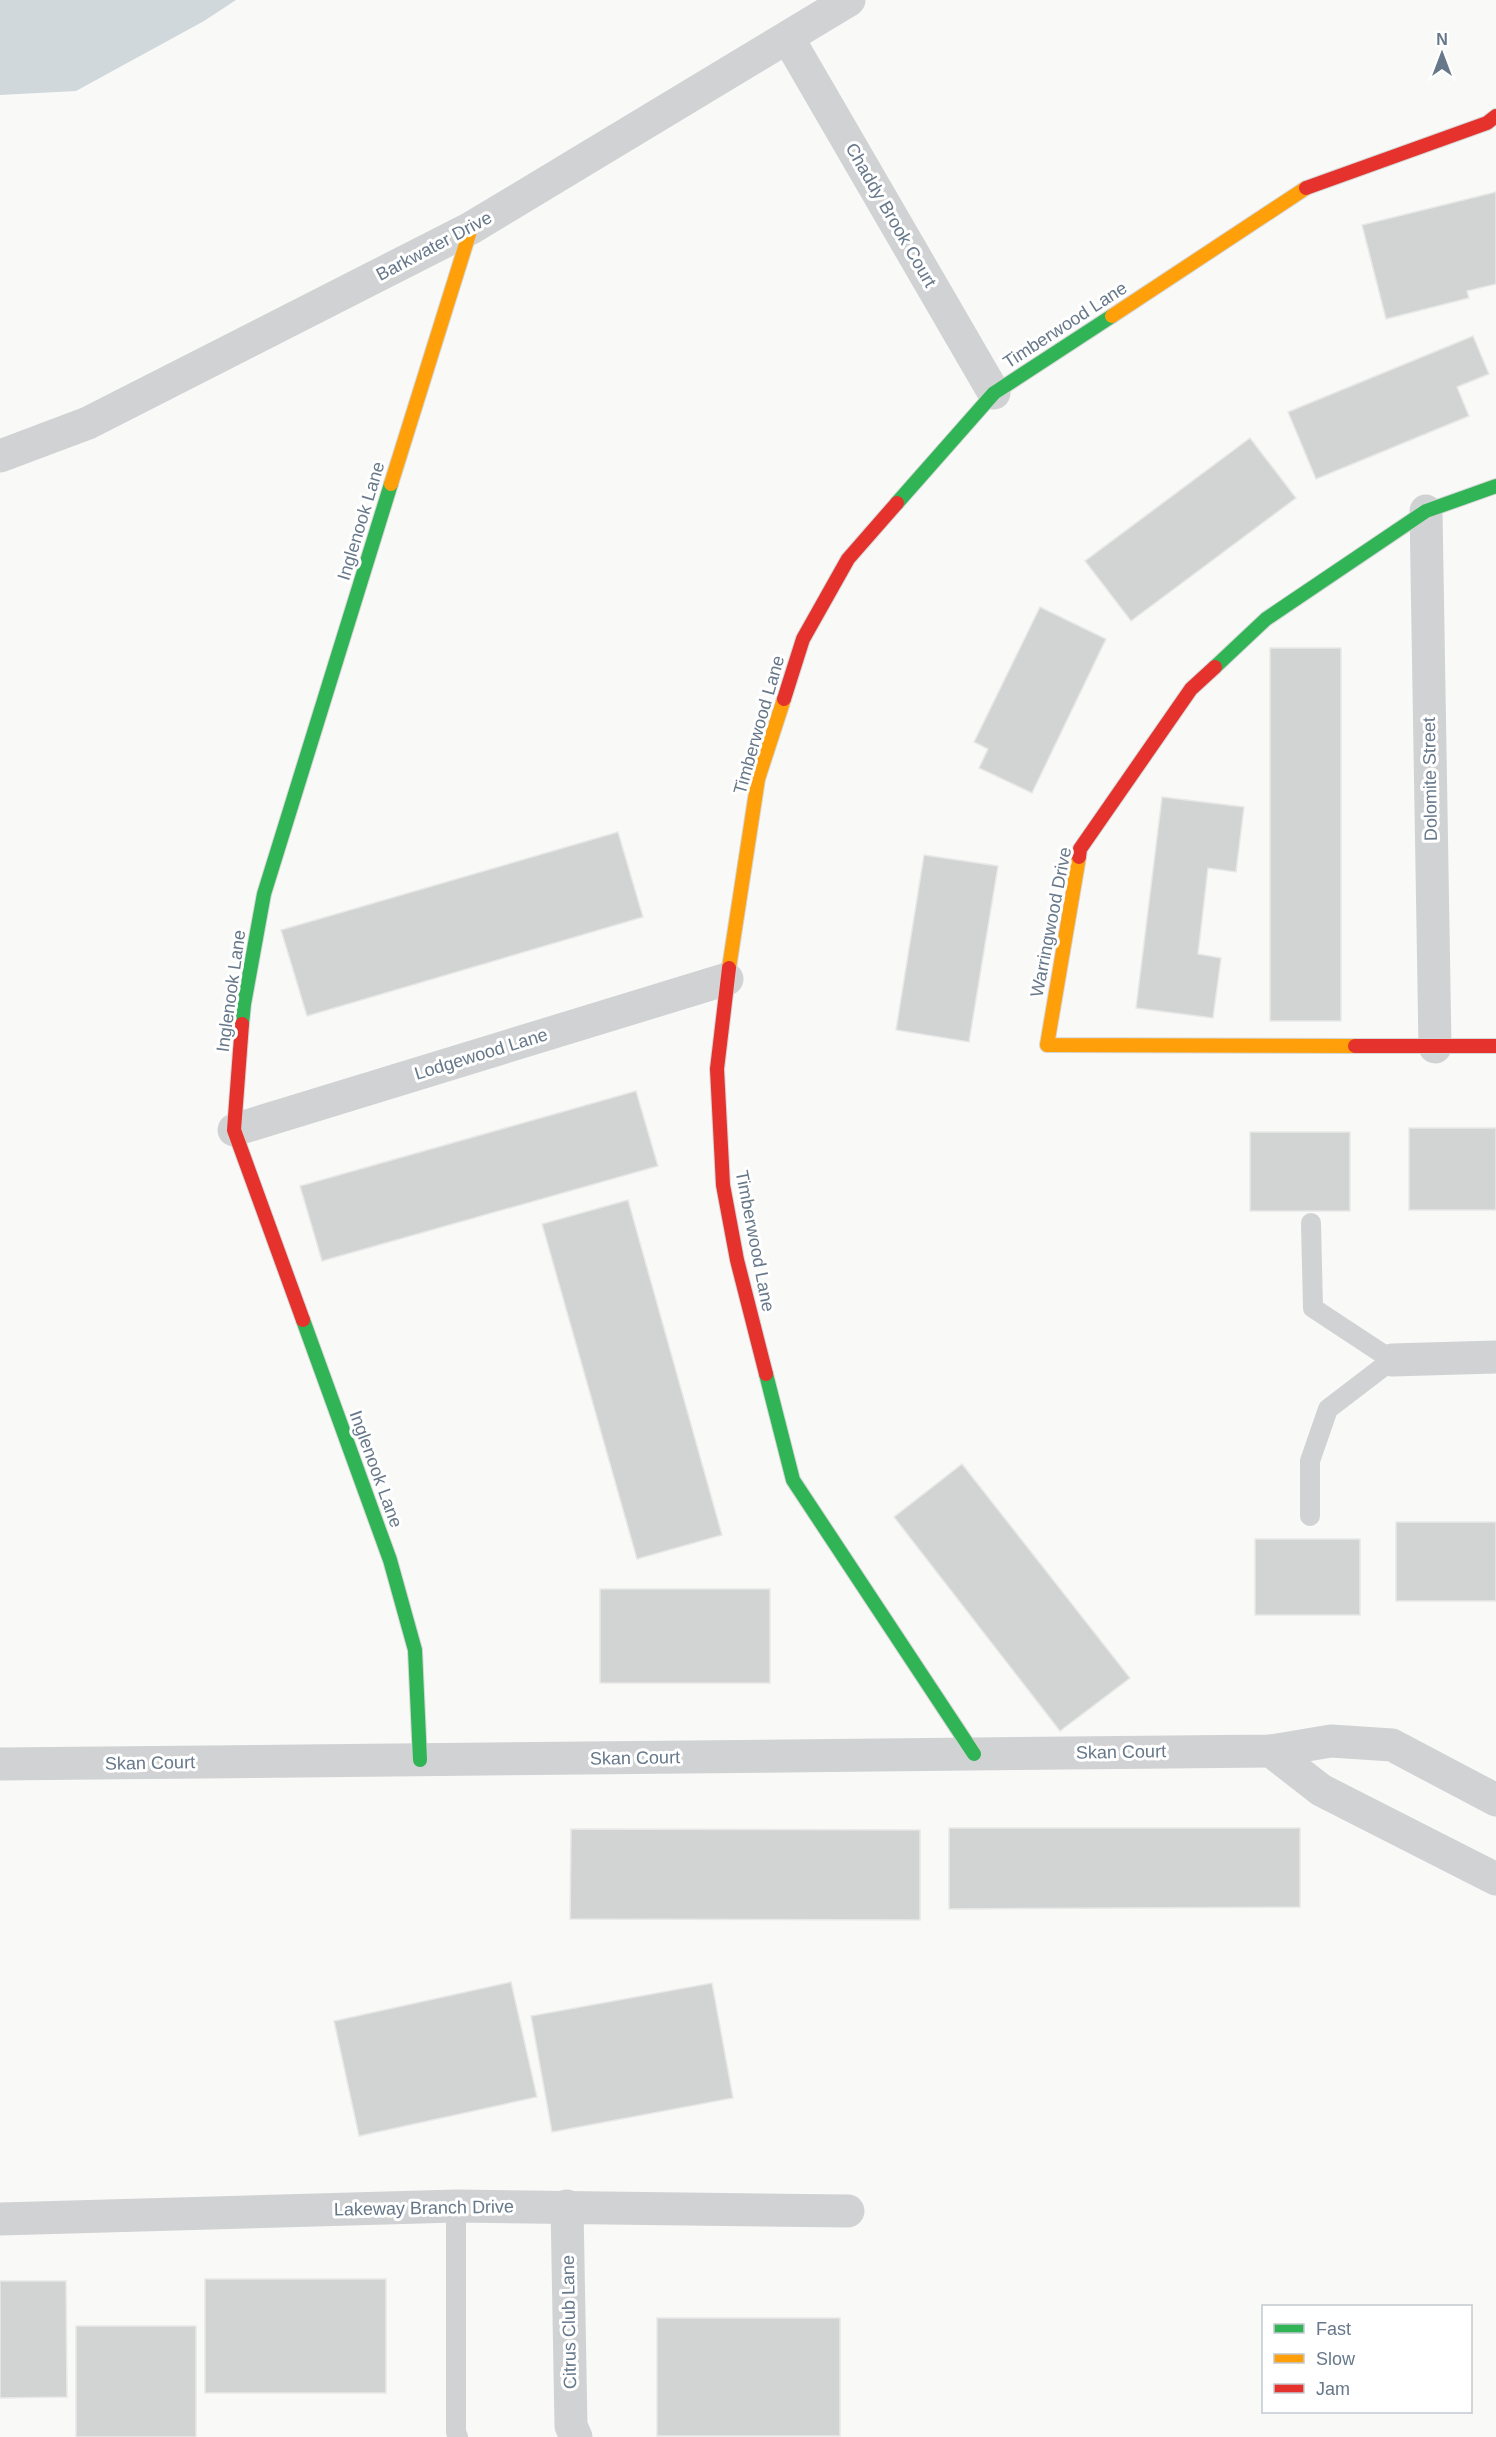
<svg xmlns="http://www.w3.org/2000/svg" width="1496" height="2437" viewBox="0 0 1496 2437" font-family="Arial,sans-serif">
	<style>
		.water { fill: #d0d8dc }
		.building { fill: #d2d4d4; stroke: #e8e8e8; stroke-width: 1.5 }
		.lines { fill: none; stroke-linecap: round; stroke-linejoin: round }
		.fast-casing { stroke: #d5d7d7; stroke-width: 16 }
		.slow-casing { stroke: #d5d7d7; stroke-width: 16 }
		.jam-casing { stroke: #d5d7d7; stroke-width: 16 }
		.lane { stroke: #d1d2d3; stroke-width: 20 }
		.street { stroke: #d1d2d3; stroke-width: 33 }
		.fast { stroke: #30b455; stroke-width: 14 }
		.slow { stroke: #ff9f0a; stroke-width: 14 }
		.jam { stroke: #e5322d; stroke-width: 14 }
		.labels { text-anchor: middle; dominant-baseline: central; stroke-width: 6; stroke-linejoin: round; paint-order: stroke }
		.street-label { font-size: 18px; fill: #67788a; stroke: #fff }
	</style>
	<rect width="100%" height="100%" fill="#f9f9f8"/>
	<!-- water -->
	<path class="water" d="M0,0H236L204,21L76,91L0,95Z"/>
	<!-- building -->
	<g class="building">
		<path d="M1496,192V284L1467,291L1469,298L1386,319L1362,225Z"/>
		<path d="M1473,336L1489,374L1457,387L1469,416L1316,479L1288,412Z"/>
		<path d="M1250,438L1296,498L1131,621L1085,561Z"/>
		<path d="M1040,607L1106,639L1032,793L979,768L988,749L974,742Z"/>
		<rect x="1270" y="648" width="71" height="373"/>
		<path d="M1162,797L1244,807L1236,872L1208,868L1198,954L1221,958L1213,1018L1136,1008Z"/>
		<path d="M618,832L643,917L307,1016L281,930Z"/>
		<path d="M924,855L998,866L969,1042L896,1030Z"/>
		<path d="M636,1091L658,1166L322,1261L300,1186Z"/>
		<rect x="1409" y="1128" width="87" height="82"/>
		<rect x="1250" y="1132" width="100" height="79"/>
		<path d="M628,1200L722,1535L637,1559L542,1224Z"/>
		<path d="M962,1464L1130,1678L1060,1731L894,1517Z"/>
		<rect x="1396" y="1522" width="100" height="79"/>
		<rect x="1255" y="1539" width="105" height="76"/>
		<rect x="600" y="1589" width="170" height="94"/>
		<path d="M949,1828H1300V1907L949,1909Z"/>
		<path d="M571,1829L920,1830V1920L570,1919Z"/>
		<path d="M511,1982L537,2097L359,2136L334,2021Z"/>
		<path d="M712,1983L733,2098L552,2132L531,2016Z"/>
		<rect x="205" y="2279" width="181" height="114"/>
		<path d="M0,2281H66L67,2397L0,2398Z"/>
		<rect x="657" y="2318" width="183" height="118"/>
		<rect x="76" y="2326" width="120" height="111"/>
	</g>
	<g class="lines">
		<!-- fast casing -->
		<g class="fast-casing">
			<g id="fast">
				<path d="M897,503L994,393L1112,316"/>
				<path d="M1215,667L1266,619L1426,511L1496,486"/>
				<path d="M242,1024L244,1004L264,894L391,484"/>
				<path d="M303,1320L390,1560L415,1650L420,1760"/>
				<path d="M766,1374L793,1480L974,1754"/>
			</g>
		</g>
		<!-- slow casing -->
		<g class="slow-casing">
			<g id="slow">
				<path d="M1112,316L1306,188"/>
				<path d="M391,484L471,228"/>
				<path d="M1079,857L1047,1045L1355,1046"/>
				<path d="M729,968L758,779L784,699"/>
			</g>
		</g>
		<!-- jam casing -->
		<g class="jam-casing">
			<g id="jam">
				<path d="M1306,188L1487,123L1496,116"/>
				<path d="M784,699L803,639L848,559L897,503"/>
				<path d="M1079,857L1080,849L1191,689L1215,667"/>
				<path d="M729,968L717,1069L723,1185L737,1260L766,1374"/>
				<path d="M242,1024L234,1130L303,1320"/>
				<path d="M1355,1046H1496"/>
			</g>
		</g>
		<!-- lane -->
		<g class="lane">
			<path d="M1310,1516V1461L1328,1409L1392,1360L1313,1308L1311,1223"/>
			<path d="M456,2206V2432L458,2437"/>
		</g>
		<!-- street -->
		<g class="street">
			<path d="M788,38L994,393"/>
			<path d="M0,456L88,423L471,228L849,0"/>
			<path d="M1426,511L1435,1047"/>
			<path d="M234,1130L727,979"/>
			<path d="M1392,1360L1496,1357"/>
			<path d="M1271,1751L1321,1790L1496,1879"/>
			<path d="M0,1764L1271,1751L1331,1741L1392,1745L1496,1800"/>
			<path d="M567,2206L571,2426L576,2437"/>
			<path d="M0,2219L456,2206L848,2211"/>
		</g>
		<!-- fast -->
		<use href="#fast" class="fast"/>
		<!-- slow -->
		<use href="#slow" class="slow"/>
		<!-- jam -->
		<use href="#jam" class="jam"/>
	</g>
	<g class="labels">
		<!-- street labels -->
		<g class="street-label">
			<text transform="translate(891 215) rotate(60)">Chaddy Brook Court</text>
			<text transform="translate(434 246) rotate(-28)">Barkwater Drive</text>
			<text transform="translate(1065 325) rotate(-33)">Timberwood Lane</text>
			<text transform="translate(361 521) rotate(-73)">Inglenook Lane</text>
			<text transform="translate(759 725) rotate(-74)">Timberwood Lane</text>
			<text transform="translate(1430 779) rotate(-91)">Dolomite Street</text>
			<text transform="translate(1051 922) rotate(-79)">Warringwood Drive</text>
			<text transform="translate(231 991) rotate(-82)">Inglenook Lane</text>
			<text transform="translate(481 1054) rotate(-17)">Lodgewood Lane</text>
			<text transform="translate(755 1241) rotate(79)">Timberwood Lane</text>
			<text transform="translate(376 1469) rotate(70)">Inglenook Lane</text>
			<text transform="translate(1121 1752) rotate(-1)">Skan Court</text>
			<text transform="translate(635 1758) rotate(-1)">Skan Court</text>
			<text transform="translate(150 1763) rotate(-1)">Skan Court</text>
			<text transform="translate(424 2208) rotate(-1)">Lakeway Branch Drive</text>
			<text transform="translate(569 2322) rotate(-91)">Citrus Club Lane</text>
		</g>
	</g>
	<!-- legend -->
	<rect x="1262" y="2305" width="210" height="108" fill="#ffffff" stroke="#c2c9d0" stroke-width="1.5"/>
	<rect x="1274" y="2324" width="30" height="9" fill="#30b455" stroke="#c2c9d0" stroke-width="1.5"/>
	<text x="1316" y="2335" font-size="18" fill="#67788a">Fast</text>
	<rect x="1274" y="2354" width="30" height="9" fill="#ff9f0a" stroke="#c2c9d0" stroke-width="1.5"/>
	<text x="1316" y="2365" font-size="18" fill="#67788a">Slow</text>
	<rect x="1274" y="2384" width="30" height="9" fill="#e5322d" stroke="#c2c9d0" stroke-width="1.5"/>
	<text x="1316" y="2395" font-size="18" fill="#67788a">Jam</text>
	<!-- north arrow -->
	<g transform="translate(1442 54)" stroke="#ffffff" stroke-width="4.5" paint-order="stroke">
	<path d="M0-4.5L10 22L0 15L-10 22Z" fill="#67788a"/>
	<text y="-9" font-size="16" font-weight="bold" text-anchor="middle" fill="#67788a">N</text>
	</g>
</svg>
